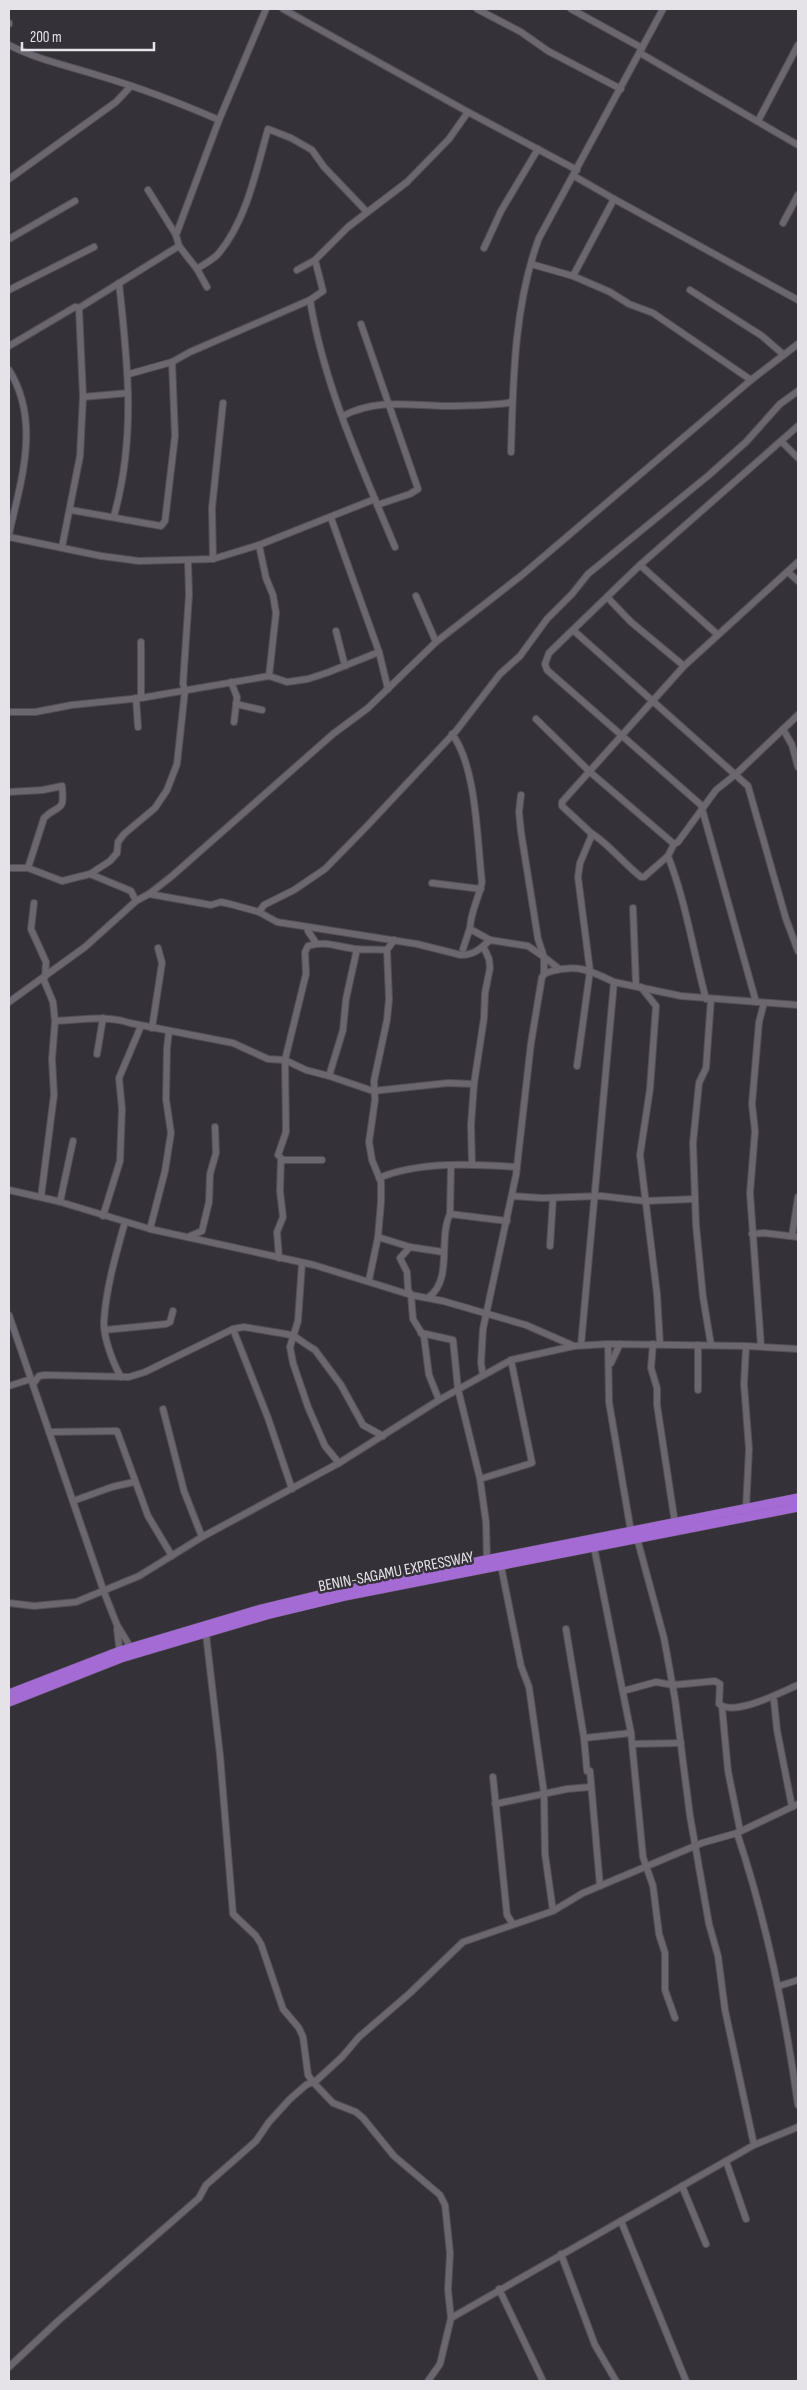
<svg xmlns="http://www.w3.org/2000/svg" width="807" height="2390" viewBox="0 0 807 2390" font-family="'Sofia Sans Condensed',sans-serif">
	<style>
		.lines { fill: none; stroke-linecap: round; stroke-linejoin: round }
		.minor-casing { stroke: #514e54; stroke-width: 8 }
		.highway-casing { stroke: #514e54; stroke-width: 10 }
		.minor { stroke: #6b666f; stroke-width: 6 }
		.highway { stroke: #a46bd5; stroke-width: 9 }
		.labels { text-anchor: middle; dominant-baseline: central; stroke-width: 5; stroke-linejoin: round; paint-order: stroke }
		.street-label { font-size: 16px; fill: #e5e3e8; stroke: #353139 }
	</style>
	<rect width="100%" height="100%" fill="#353139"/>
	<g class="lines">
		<!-- minor casing -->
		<g class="minor-casing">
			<g id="minor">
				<path d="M283,9L468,112L577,170"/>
				<path d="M477,9L521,32L548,51L621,89"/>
				<path d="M571,9L642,48"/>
				<path d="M9,24V23"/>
				<path d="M9,45C38,60 69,66 100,76C141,88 180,103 219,120"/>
				<path d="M640,53L798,145"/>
				<path d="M758,121L798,45"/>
				<path d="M574,176L614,199L573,276L610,292L629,304L653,313L751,380"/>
				<path d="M9,179L116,102L131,86"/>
				<path d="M148,190L176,235L179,246L197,269L207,287"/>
				<path d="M614,199L798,300"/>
				<path d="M783,223L798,195"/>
				<path d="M176,235L219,120L266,9"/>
				<path d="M9,239L75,201"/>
				<path d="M484,248L501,211L538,149"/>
				<path d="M531,264L573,276"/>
				<path d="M197,269C204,264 213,260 219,253C247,219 256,171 268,129L291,138L312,150L324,167L367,212"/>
				<path d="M297,270L315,260L348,227L407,182L449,139L468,112"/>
				<path d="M9,290L94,247"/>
				<path d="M690,290L762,336L784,355"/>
				<path d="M310,300C324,386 362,468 395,547"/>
				<path d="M79,308L179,246"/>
				<path d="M361,324L418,489L410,494L377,505"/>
				<path d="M9,346L75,307L79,308L83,397L80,456L62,547"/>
				<path d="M9,370C41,421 21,481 9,534"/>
				<path d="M129,374L172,362L190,352L310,300L323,291L315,260"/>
				<path d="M83,397L128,393"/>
				<path d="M343,416C375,399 406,405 442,406C464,406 485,406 508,403L512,401"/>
				<path d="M782,442L798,458"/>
				<path d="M511,452C513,382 514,305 539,238L663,9"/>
				<path d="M71,510L161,526L165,521L175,436L172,362"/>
				<path d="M114,516C136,437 128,364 119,283"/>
				<path d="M331,518L379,652L388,689"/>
				<path d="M9,537L101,556L139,561L213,559L259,545L375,499"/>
				<path d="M259,545L266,578L273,595L276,613L269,676"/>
				<path d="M213,559L212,508L223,403"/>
				<path d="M640,565L549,653L545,664L547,670L701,805L756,1002"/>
				<path d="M788,572L798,581"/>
				<path d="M416,596L436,642"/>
				<path d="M607,597L631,622L684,666"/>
				<path d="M573,630L748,786L786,919L798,951"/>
				<path d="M336,631L345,666"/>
				<path d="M717,634L640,565L798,426"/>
				<path d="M231,682L237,697L234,722"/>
				<path d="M136,698L138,727"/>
				<path d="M141,698V642"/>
				<path d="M236,704L262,710"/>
				<path d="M9,712H35L72,705L141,698L269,676L287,682L308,679L329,672L379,652"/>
				<path d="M536,719L590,772L674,844"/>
				<path d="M783,729L792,745L798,767"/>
				<path d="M452,734C477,767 477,841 482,882C479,898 470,913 470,929L490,940"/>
				<path d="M9,792L43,790L62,786C65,814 59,803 44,818L28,868"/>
				<path d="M521,795L519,812L521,832L538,939L544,957L558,968"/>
				<path d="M591,833C609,844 624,864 641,877H644L668,856L674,844L678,842L716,790L736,774L798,715"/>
				<path d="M668,856C686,902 693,951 706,999"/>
				<path d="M9,868H28L62,881L90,874L110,861L117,853L118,842L124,834L155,808L167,790L177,764L185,690L183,684L189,595L188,561"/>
				<path d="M90,874L131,891L136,901"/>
				<path d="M432,883L481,889"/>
				<path d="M149,894L211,905L221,902L230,904L259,912"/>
				<path d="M34,903L31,929L46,962L45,977"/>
				<path d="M633,908L636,986"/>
				<path d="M308,931L316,943"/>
				<path d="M463,949L470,928"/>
				<path d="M544,974V957L528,946L490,940C481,948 475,955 461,955L417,944L277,922L259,912L264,905L294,890L325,869L368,825L456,731L500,674L520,656L547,619L572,594L588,574L709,475L746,442L780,404L798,391"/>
				<path d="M641,987L656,1006L650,1089L640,1155L657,1294L660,1344"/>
				<path d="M9,1002L85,947L136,901L149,894L172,876L333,734L368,708L436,642L522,575L751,380L798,344"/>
				<path d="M55,1021C81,1020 106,1015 130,1023L233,1043L268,1059L285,1060L306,1070L329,1076L373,1091L448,1083L474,1084"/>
				<path d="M152,1028L162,963L158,948"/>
				<path d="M97,1054L103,1018"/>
				<path d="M577,1066L590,971L578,877L580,863L591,837V833L562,806V802L684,666L798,562"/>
				<path d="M329,1076L343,1030L346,999L357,949"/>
				<path d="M322,1160H283L278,1155L286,1132L285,1060L306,974L305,952L308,946C323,940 339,947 355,949C365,950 376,949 387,950"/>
				<path d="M472,1164L471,1125L474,1084L484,1018L485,993L490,968L489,959L484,948"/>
				<path d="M379,1178C419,1161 474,1164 517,1167"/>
				<path d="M9,1190L57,1201L150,1229L314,1265L411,1295L443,1301L526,1325L574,1346"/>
				<path d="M512,1196L542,1198L601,1196L645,1201L695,1199"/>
				<path d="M41,1197L54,1095L52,1059L55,1021L53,1002L43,978"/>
				<path d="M60,1202L73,1141"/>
				<path d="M450,1214L451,1165"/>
				<path d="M103,1216L120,1161L122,1109L119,1078L141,1026"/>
				<path d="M150,1229L165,1171L171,1133L166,1099L167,1048L169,1031"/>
				<path d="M752,1234L764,1233L798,1237"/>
				<path d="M190,1236L202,1231L209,1202L210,1174L216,1153L215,1127"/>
				<path d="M792,1236L798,1197"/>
				<path d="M378,1237L410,1247"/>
				<path d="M550,1246L553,1198"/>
				<path d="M279,1258L277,1232L283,1217L280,1191L281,1159"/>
				<path d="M302,1263L298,1321L290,1347L293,1363L308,1407L325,1446L339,1463"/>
				<path d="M369,1280L378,1237L381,1202V1182L372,1160L369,1142L375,1100L374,1081L387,1020L389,999L387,950L394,940"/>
				<path d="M429,1297C453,1279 438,1239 450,1214L507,1221"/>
				<path d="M9,1315L104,1592L117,1625L128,1643L131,1651"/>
				<path d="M233,1329L268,1418L292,1489"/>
				<path d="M105,1330L166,1324L170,1322L173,1311"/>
				<path d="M421,1333L453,1340L458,1389L480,1479L486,1522L487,1561"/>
				<path d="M608,1344L609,1402L631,1532"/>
				<path d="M653,1344L651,1368L657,1388V1405L675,1523"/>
				<path d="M581,1345L614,982L681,996L798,1005"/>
				<path d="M711,1345L703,1297L696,1225L693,1143L699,1083L706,1068L711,999"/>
				<path d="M746,1346L744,1384L749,1449L746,1509"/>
				<path d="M761,1346L750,1193L755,1131L752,1104L759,1022L764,1003"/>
				<path d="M611,1363L620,1344"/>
				<path d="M483,1375L481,1363L483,1329L516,1175L531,1043L542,977C545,972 547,973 552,971C578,964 591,971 614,982"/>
				<path d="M121,1377C113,1363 103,1337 104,1321C106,1288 116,1254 125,1222"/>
				<path d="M33,1384L39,1376L45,1375L129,1377L145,1372L233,1329L244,1327L286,1334L294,1336L307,1345L315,1350L341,1385L363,1425L383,1436"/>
				<path d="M9,1386L31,1379"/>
				<path d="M698,1390V1345"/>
				<path d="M439,1400L429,1375L424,1337L413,1319L411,1295L408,1290L407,1272L400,1258L410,1247L443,1252"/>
				<path d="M163,1409L184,1491L202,1537"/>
				<path d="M49,1432L117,1431L148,1516L172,1556"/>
				<path d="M480,1479L532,1463L511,1360"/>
				<path d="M73,1501L112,1487L134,1482"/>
				<path d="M637,1538L664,1638L675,1699L690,1816L709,1924L718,1956L725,2010L754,2145L798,2127"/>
				<path d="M594,1547L631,1733L643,1857L653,1886L659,1934L665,1953V1990L675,2018"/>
				<path d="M501,1566L521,1666L529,1687L544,1793L545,1854L553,1911"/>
				<path d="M9,1603L34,1606L76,1602L139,1576L202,1537L339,1463L439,1400L511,1360L574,1346L608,1344L746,1346L798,1349"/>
				<path d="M117,1629L120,1654"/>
				<path d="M566,1629L584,1738L587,1771"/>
				<path d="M206,1634L220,1755L233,1914L256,1936L261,1944L283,2009L299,2028L303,2037L308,2075L313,2082L333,2103L356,2112L363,2118L394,2156L440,2195L445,2205L450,2253L448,2290L451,2318L440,2364L428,2381"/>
				<path d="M623,1691L656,1682L673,1685L715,1681L720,1684L719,1704C735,1717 781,1692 798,1685"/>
				<path d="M774,1701L777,1730L792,1807"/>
				<path d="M722,1707L728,1771L740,1830L737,1833C767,1922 785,2012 798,2105"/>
				<path d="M584,1738L631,1733"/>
				<path d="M632,1744L681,1743"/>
				<path d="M590,1771L600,1886"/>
				<path d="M493,1777L507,1915L513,1924"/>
				<path d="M495,1804L567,1789L590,1787"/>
				<path d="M779,1986L798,1980"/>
				<path d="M726,2161L746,2219"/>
				<path d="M682,2186L706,2244"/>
				<path d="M621,2221L686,2381"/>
				<path d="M561,2254L595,2345L616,2381"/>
				<path d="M499,2289L543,2381"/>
				<path d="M451,2318L754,2145"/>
				<path d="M9,2367L58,2321L199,2198L206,2185L256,2141L269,2122L290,2099L306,2085L317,2080L342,2057L359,2037L410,1993L463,1942L553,1911L583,1893L702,1843L737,1833L798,1804"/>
			</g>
		</g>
		<!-- highway casing -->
		<g class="highway-casing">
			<g id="highway">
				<path d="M9,1694L120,1651L261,1609L360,1585L798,1498"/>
				<path d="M9,1702L121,1658L270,1614L345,1596L798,1507"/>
			</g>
		</g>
		<!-- minor -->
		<use href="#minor" class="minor"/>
		<!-- highway -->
		<use href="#highway" class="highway"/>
	</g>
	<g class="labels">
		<!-- street labels -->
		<g class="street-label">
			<text transform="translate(396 1572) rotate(-11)">BENIN-SAGAMU EXPRESSWAY</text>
		</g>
	</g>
	<!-- border -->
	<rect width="807" height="2390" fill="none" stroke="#e5e3e8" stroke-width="20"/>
	<!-- scale -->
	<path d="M22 42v8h132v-8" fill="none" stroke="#e5e3e8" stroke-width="2.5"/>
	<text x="30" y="42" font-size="15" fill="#e5e3e8" stroke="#353139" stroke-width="4" paint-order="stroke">200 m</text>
</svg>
